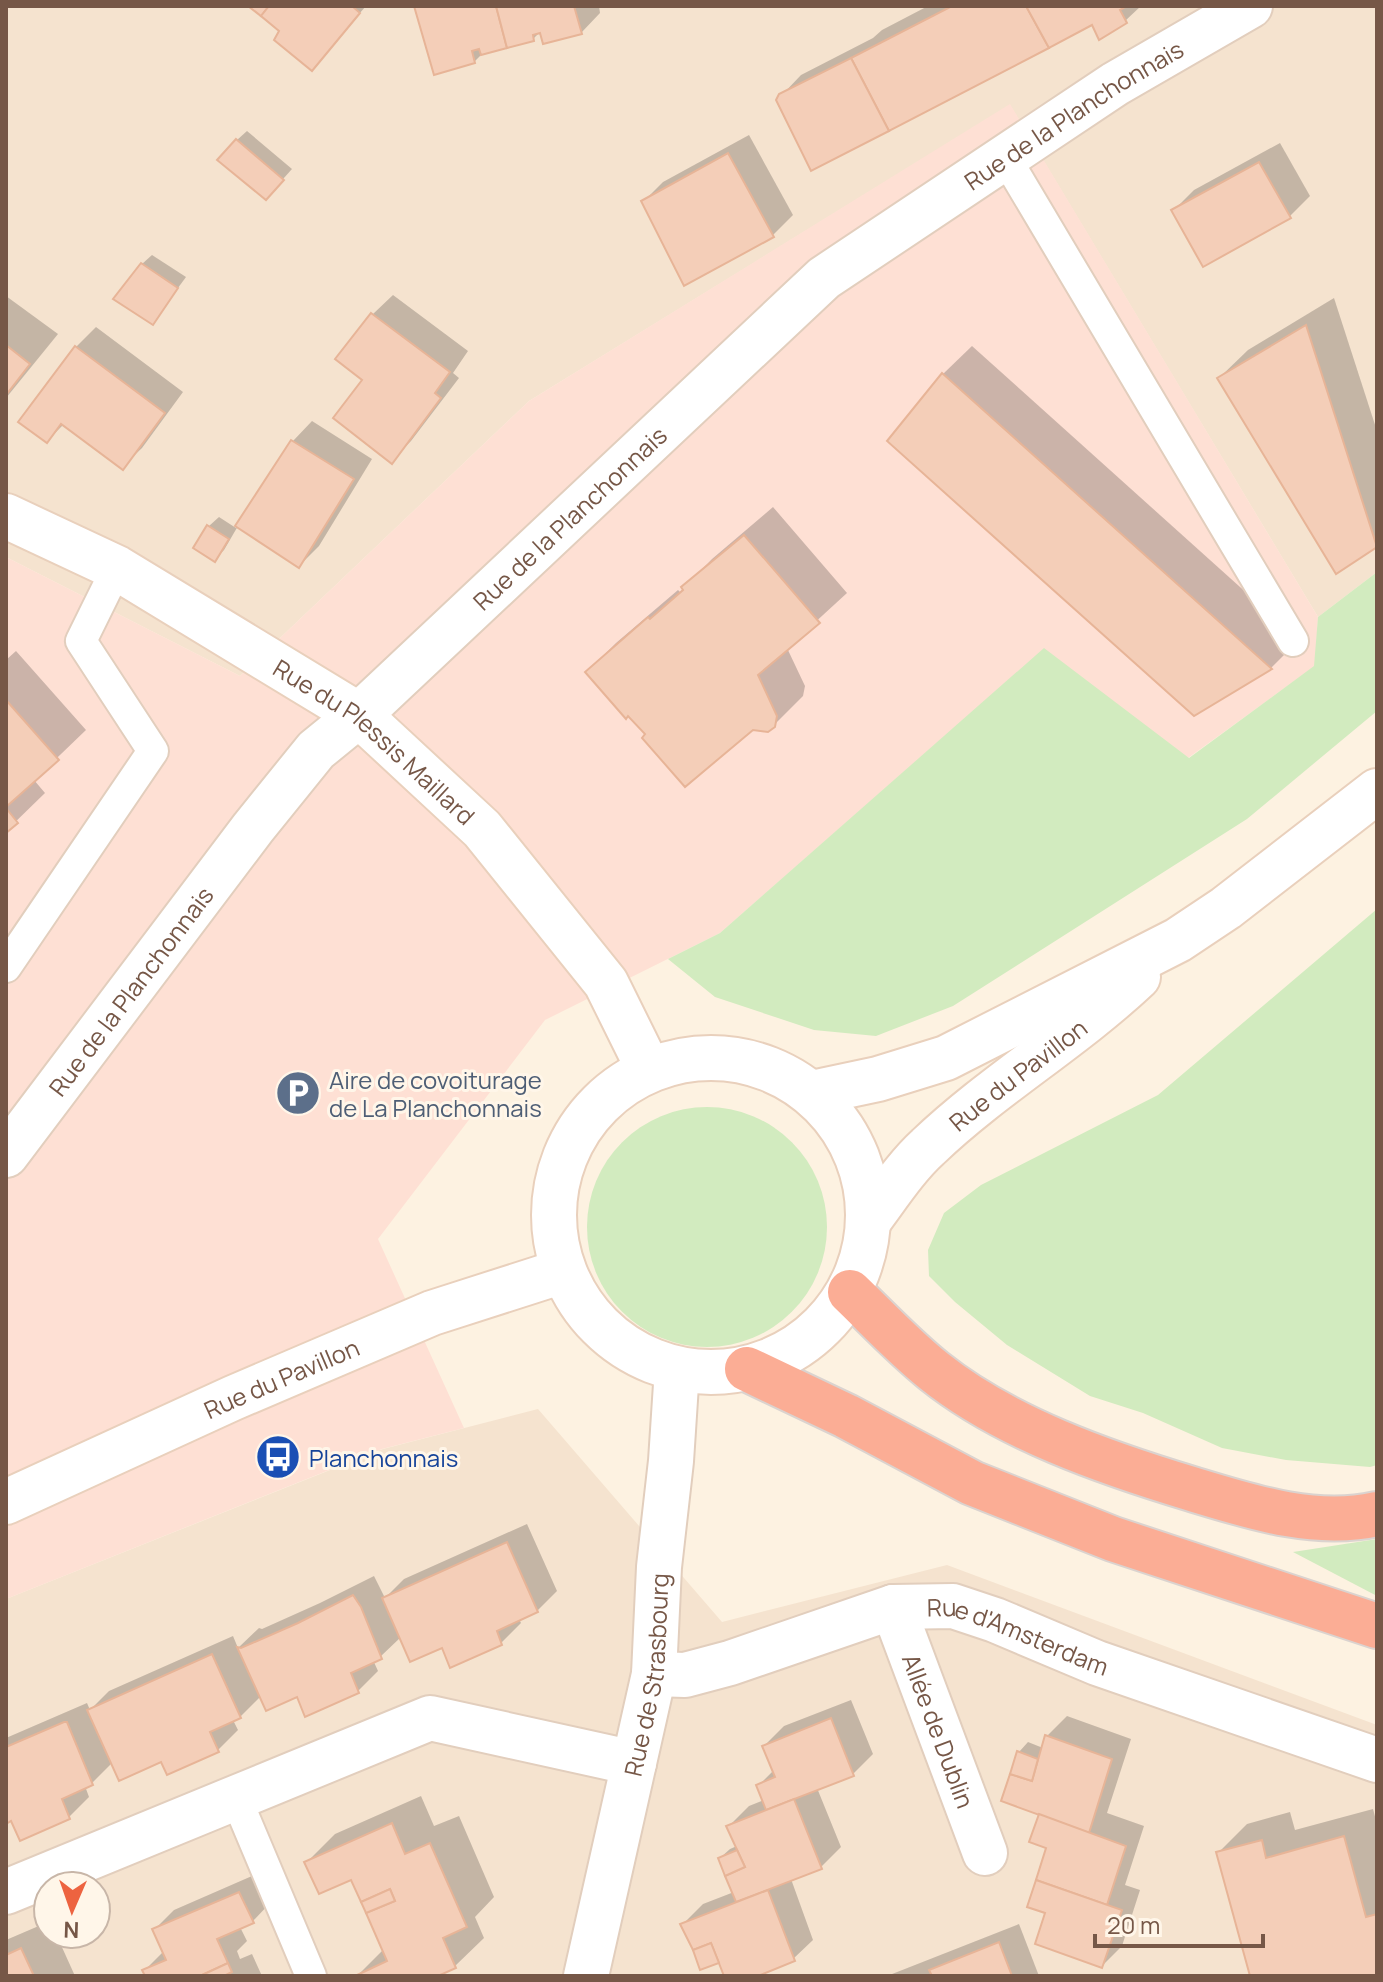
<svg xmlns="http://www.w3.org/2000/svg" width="1383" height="1982" viewBox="0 0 1383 1982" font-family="Manrope,sans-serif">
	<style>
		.residential { fill: #f5e3cf; fill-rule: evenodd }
		.commercial { fill: #fee0d4 }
		.green { fill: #d2ebbf }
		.shadow { fill: #0003 }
		.building { fill: #f4ceb8; stroke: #e7b497; stroke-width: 2 }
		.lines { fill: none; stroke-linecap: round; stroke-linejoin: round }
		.lane-casing { stroke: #e2cebd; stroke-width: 34 }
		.street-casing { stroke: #e2cebd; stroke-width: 48 }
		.secondary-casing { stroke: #e9d0bc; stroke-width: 48 }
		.highway-casing { stroke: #dbd3cf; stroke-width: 48 }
		.lane { stroke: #fff; stroke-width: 30 }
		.street { stroke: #fff; stroke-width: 44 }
		.secondary { stroke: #fff; stroke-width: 44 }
		.highway { stroke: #fbad95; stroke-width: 44 }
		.labels { text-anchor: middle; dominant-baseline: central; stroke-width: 6; stroke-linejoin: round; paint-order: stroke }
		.street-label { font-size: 24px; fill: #765747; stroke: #fff6e9 }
		.service-label { font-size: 24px; fill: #4e5e75; stroke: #fff6e9; text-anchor: start }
		.transit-label { font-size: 24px; fill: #164399; stroke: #fff6e9; text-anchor: start }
	</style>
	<rect width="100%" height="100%" fill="#fdf2e1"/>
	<!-- residential -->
	<g class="residential">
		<path d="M6,6H1377V572L1318,617L1010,105L529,401L240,676L6,557Z"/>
		<path d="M538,1409L722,1622L947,1565L1377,1725V1976H6V1599L383,1449ZM48,1886H96V1934H48Z"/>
	</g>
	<!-- commercial -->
	<path class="commercial" d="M1010,104L1318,617L1315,666L1188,758L1044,649L720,933L545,1020L378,1239L464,1428L382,1449L6,1599V557L240,676L529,401Z"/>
	<!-- green -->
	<g class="green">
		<path d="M1377,572V711L1247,819L953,1006L876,1036L814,1030L715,997L668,959L720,933L1044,648L1189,758L1314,666L1318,617Z"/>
		<path d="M1377,909V1465L1370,1467L1286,1460L1222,1448L1143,1413L1090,1396L1007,1345L955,1302L929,1276L928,1250L944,1213L981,1185L1158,1095Z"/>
		<circle cx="707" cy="1227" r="120"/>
		<path d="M1377,1539V1596L1293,1552Z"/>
	</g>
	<!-- shadow -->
	<g class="shadow">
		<path d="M251,6H366L312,68L282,31Z"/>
		<path d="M416,6H599L600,13L581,33L541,31L533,39L483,53L474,62Z"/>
		<path d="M928,6H1141L1125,21L1092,23L812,168L777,103L781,96L801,75L873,38L882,30Z"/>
		<path d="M247,131L292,169L275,188L237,140Z"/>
		<path d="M749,135L793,215L773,235L685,283L643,202L663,182Z"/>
		<path d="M1280,143L1310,196L1290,216L1174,210L1194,190Z"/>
		<path d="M152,255L186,277L153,322L142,264Z"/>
		<path d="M393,295L468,351L453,373L459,378L411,441L391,461L364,379L338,359L373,314Z"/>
		<path d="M6,296L58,334L6,398Z"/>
		<path d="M1334,298L1377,431V545L1336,571L1219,378L1248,350Z"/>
		<path d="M96,327L183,392L142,448L122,467L64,424L47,441L21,421L76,347Z"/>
		<path d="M972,346L1299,640L1271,668L1194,714L943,374Z"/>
		<path d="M312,421L372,459L319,546L299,566L238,526L224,550L215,559L209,526L219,517L236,528L293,441Z"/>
		<path d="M773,507L847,593L787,648L805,686L803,696L774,725L648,734L587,672L616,643L678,590L680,592L712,559Z"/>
		<path d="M16,651L86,730L34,780L45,793L6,831V660Z"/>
		<path d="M527,1524L557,1591L537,1611L519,1619L521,1623L501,1643L451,1665L443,1645L401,1637L380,1657L373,1660L378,1671L358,1691L306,1714L298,1694L261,1696L240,1717L233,1720L238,1730L218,1750L162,1760L112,1763L92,1783L85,1786L89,1797L69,1817L21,1838L12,1819L6,1821V1738L87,1703L90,1710L109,1691L233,1636L238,1648L259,1628L262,1629L320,1603L374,1576L385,1598L404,1579Z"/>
		<path d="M851,1700L873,1754L853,1774L817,1788L841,1847L821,1867L791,1879L813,1940L793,1959L750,1976H726L720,1961L683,1924L703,1904L734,1892L720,1858L730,1849L737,1846L729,1826L749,1806L764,1800L759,1785L774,1770L764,1746L784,1726Z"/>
		<path d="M1067,1716L1131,1739L1107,1813L1144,1826L1125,1885L1140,1890L1122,1946L1102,1966L1048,1912L1049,1847L1042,1813L1019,1752L1028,1742L1043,1748L1047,1736Z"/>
		<path d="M421,1796L434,1826L459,1816L494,1897L475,1917L484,1938L455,1966L433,1976H357L384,1949L352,1877L306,1863L335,1834Z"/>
		<path d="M1373,1809L1377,1824V1976H1252L1218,1853L1247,1824L1290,1812L1295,1830Z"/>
		<path d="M259,1873L272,1901L253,1921L240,1927L247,1941L237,1951L240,1959L252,1954L262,1976H147L145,1970L164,1951L154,1930L174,1910Z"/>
		<path d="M48,1922V1934H56L75,1976H6V1940Z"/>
		<path d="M1019,1924L1039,1976H887Z"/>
	</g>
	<!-- building -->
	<g class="building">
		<path d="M248,6H269L261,16Z"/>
		<path d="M269,6H352L360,13L312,71L274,40L279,31L261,16Z"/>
		<path d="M414,6H496L507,48L481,55L479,49L472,51L475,63L434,75Z"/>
		<path d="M496,6H574L582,34L543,44L540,33L533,35L534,41L507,48Z"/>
		<path d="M952,6H1026L1049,48L889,131L851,58Z"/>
		<path d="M1026,6H1127L1120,10L1127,23L1099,40L1092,25L1049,48Z"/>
		<path d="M851,58L889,131L811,171L776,100L779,94Z"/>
		<path d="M236,139L284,180L266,200L217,160Z"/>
		<path d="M728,153L774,237L684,286L641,201Z"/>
		<path d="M1259,162L1291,218L1203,267L1171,210Z"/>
		<path d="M141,263L178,288L153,325L113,299Z"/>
		<path d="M371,313L450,372L435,393L441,398L392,464L333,418L362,380L335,359Z"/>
		<path d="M1306,325L1377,547L1336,574L1217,378Z"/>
		<path d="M6,345L30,364L6,395Z"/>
		<path d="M75,346L165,413L123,470L61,424L47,443L18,422Z"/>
		<path d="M942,373L1272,669L1194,716L887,441Z"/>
		<path d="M291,440L354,479L299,568L235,526Z"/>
		<path d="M207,525L229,539L215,562L193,548Z"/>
		<path d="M744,535L820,623L758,675L777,716L775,727L768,732L753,730L685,787L642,738L645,734L628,716L626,719L585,672L648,617L650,619L683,590L681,587Z"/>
		<path d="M6,700L59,760L6,807Z"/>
		<path d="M6,808L18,823L6,833Z"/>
		<path d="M507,1542L538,1612L497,1631L502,1645L450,1668L442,1648L410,1662L382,1598Z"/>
		<path d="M353,1595L361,1607L382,1659L351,1673L359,1693L305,1717L297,1697L266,1711L237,1647L241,1648L298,1623Z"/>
		<path d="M212,1654L241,1718L210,1732L219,1752L167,1775L161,1762L119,1781L87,1710Z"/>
		<path d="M831,1718L854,1776L766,1810L756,1785L775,1777L762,1746Z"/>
		<path d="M64,1722H67L93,1785L62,1799L70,1819L20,1841L11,1821L6,1824V1747Z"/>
		<path d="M1045,1735L1112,1759L1089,1833L1001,1801L1010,1774L1032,1781Z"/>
		<path d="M1017,1751L1038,1759L1032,1781L1010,1774Z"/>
		<path d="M794,1799L822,1869L736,1902L725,1876L745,1867L726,1826Z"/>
		<path d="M1039,1814L1126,1846L1107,1905L1036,1880L1046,1848L1029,1842Z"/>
		<path d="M392,1823L405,1854L430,1843L467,1927L443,1938L456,1968L438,1976H355L387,1961L366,1913L395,1901L390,1889L361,1902L351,1880L319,1894L304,1862Z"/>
		<path d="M1344,1836L1366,1917L1377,1914V1976H1250L1216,1852L1262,1840L1266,1858Z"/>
		<path d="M737,1850L745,1867L725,1876L718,1858Z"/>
		<path d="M1036,1880L1122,1910L1102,1968L1035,1944L1045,1913L1027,1907Z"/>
		<path d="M390,1889L395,1901L366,1913L361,1902Z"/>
		<path d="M768,1890L795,1961L758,1976H724L711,1943L693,1950L680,1924Z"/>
		<path d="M239,1892L254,1923L217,1939L228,1963L200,1976H145L142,1970L166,1960L152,1929Z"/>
		<path d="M999,1942L1012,1976H932L929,1970Z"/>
		<path d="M711,1943L719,1963L700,1970L693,1950Z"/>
		<path d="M21,1948L34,1976H6V1955Z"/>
		<path d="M228,1963L232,1972L224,1976H200Z"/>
	</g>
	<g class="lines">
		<!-- lane casing -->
		<g class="lane-casing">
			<g id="lane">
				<path d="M1005,157L1293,641"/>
				<path d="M6,967L153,751L81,641L117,568"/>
				<path d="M236,1798L311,1976"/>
			</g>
		</g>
		<!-- street casing -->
		<g class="street-casing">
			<g id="street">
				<path id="s1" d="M6,1155L253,828L316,750L359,715L824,278L1115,84L1250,6"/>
				<path id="s2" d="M893,1607L985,1853"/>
				<path id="s3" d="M654,1674L685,1675L730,1663L893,1607L953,1606L995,1620L1097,1663L1377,1760"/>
				<path d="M6,1892L430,1718L634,1763"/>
				<path id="s4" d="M586,1976L654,1674L659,1567L671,1461L677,1369"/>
			</g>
		</g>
		<!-- secondary casing -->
		<g class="secondary-casing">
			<g id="secondary">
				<path id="s5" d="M6,516L117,568L359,715L482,829L606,983L649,1070"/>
				<circle cx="711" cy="1215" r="157"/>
				<path d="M812,1093L878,1079L946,1058L1178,940L1226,908L1377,791"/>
				<path id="s6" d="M870,1219C888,1195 906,1167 928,1147C993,1085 1072,1039 1138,977"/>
				<path id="s7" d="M6,1502L233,1398L432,1313L563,1271"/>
			</g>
		</g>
		<!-- highway casing -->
		<g class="highway-casing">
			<g id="highway">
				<path d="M850,1292C877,1318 904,1347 934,1371C1005,1428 1106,1463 1192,1489C1251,1507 1315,1528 1377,1514"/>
				<path d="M747,1369L846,1416L972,1483L1113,1539L1377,1626"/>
			</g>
		</g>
		<!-- lane -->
		<use href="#lane" class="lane"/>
		<!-- street -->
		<use href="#street" class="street"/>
		<!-- secondary -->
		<use href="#secondary" class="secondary"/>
		<!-- highway -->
		<use href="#highway" class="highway"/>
	</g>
	<!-- icons -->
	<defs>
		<g id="parking-disc" transform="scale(2.3)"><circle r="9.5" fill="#5c6f8a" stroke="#fff6e9"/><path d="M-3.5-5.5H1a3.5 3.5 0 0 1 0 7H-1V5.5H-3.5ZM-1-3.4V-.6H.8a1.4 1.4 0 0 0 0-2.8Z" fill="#fff"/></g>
		<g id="bus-disc" transform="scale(2.3)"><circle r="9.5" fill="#1a4fb4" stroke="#fff6e9"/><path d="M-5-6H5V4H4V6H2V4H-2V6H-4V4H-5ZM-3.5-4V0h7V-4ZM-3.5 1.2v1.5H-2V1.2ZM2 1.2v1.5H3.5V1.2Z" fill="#fff"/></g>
	</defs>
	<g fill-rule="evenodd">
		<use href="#parking-disc" x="298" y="1093"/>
		<use href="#bus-disc" x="278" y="1457"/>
	</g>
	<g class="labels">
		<!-- street labels -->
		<g class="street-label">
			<text stroke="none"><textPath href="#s1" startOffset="1502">Rue de la Planchonnais</textPath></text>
			<text stroke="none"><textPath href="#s1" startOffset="854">Rue de la Planchonnais</textPath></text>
			<text stroke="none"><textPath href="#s5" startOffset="434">Rue du Plessis Maillard</textPath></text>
			<text stroke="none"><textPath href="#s1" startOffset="206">Rue de la Planchonnais</textPath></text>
			<text stroke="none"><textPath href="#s6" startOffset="208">Rue du Pavillon</textPath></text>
			<text stroke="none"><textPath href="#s7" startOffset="302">Rue du Pavillon</textPath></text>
			<text stroke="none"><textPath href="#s3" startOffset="380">Rue d'Amsterdam</textPath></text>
			<text stroke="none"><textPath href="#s4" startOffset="308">Rue de Strasbourg</textPath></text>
			<text stroke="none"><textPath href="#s2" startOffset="132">Allée de Dublin</textPath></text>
		</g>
		<!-- service labels -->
		<g class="service-label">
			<text x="329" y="1079">Aire de covoiturage<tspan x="329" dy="28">de La Planchonnais</tspan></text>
		</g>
		<!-- transit labels -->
		<g class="transit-label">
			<text x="309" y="1457">Planchonnais</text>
		</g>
	</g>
	<!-- border -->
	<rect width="1383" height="1982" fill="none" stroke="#765747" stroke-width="16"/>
	<!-- north arrow -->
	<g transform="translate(72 1910) rotate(182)"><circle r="38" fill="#fff6e9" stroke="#c8b6a8" stroke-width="2"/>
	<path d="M0-6L14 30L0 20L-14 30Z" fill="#ed6340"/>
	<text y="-12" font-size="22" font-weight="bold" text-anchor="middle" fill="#765747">N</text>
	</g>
	<!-- scale -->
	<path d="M1095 1934v12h168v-12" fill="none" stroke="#765747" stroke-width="4"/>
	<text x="1107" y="1934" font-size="24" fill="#765747" stroke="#fff6e9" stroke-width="6" paint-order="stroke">20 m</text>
</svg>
